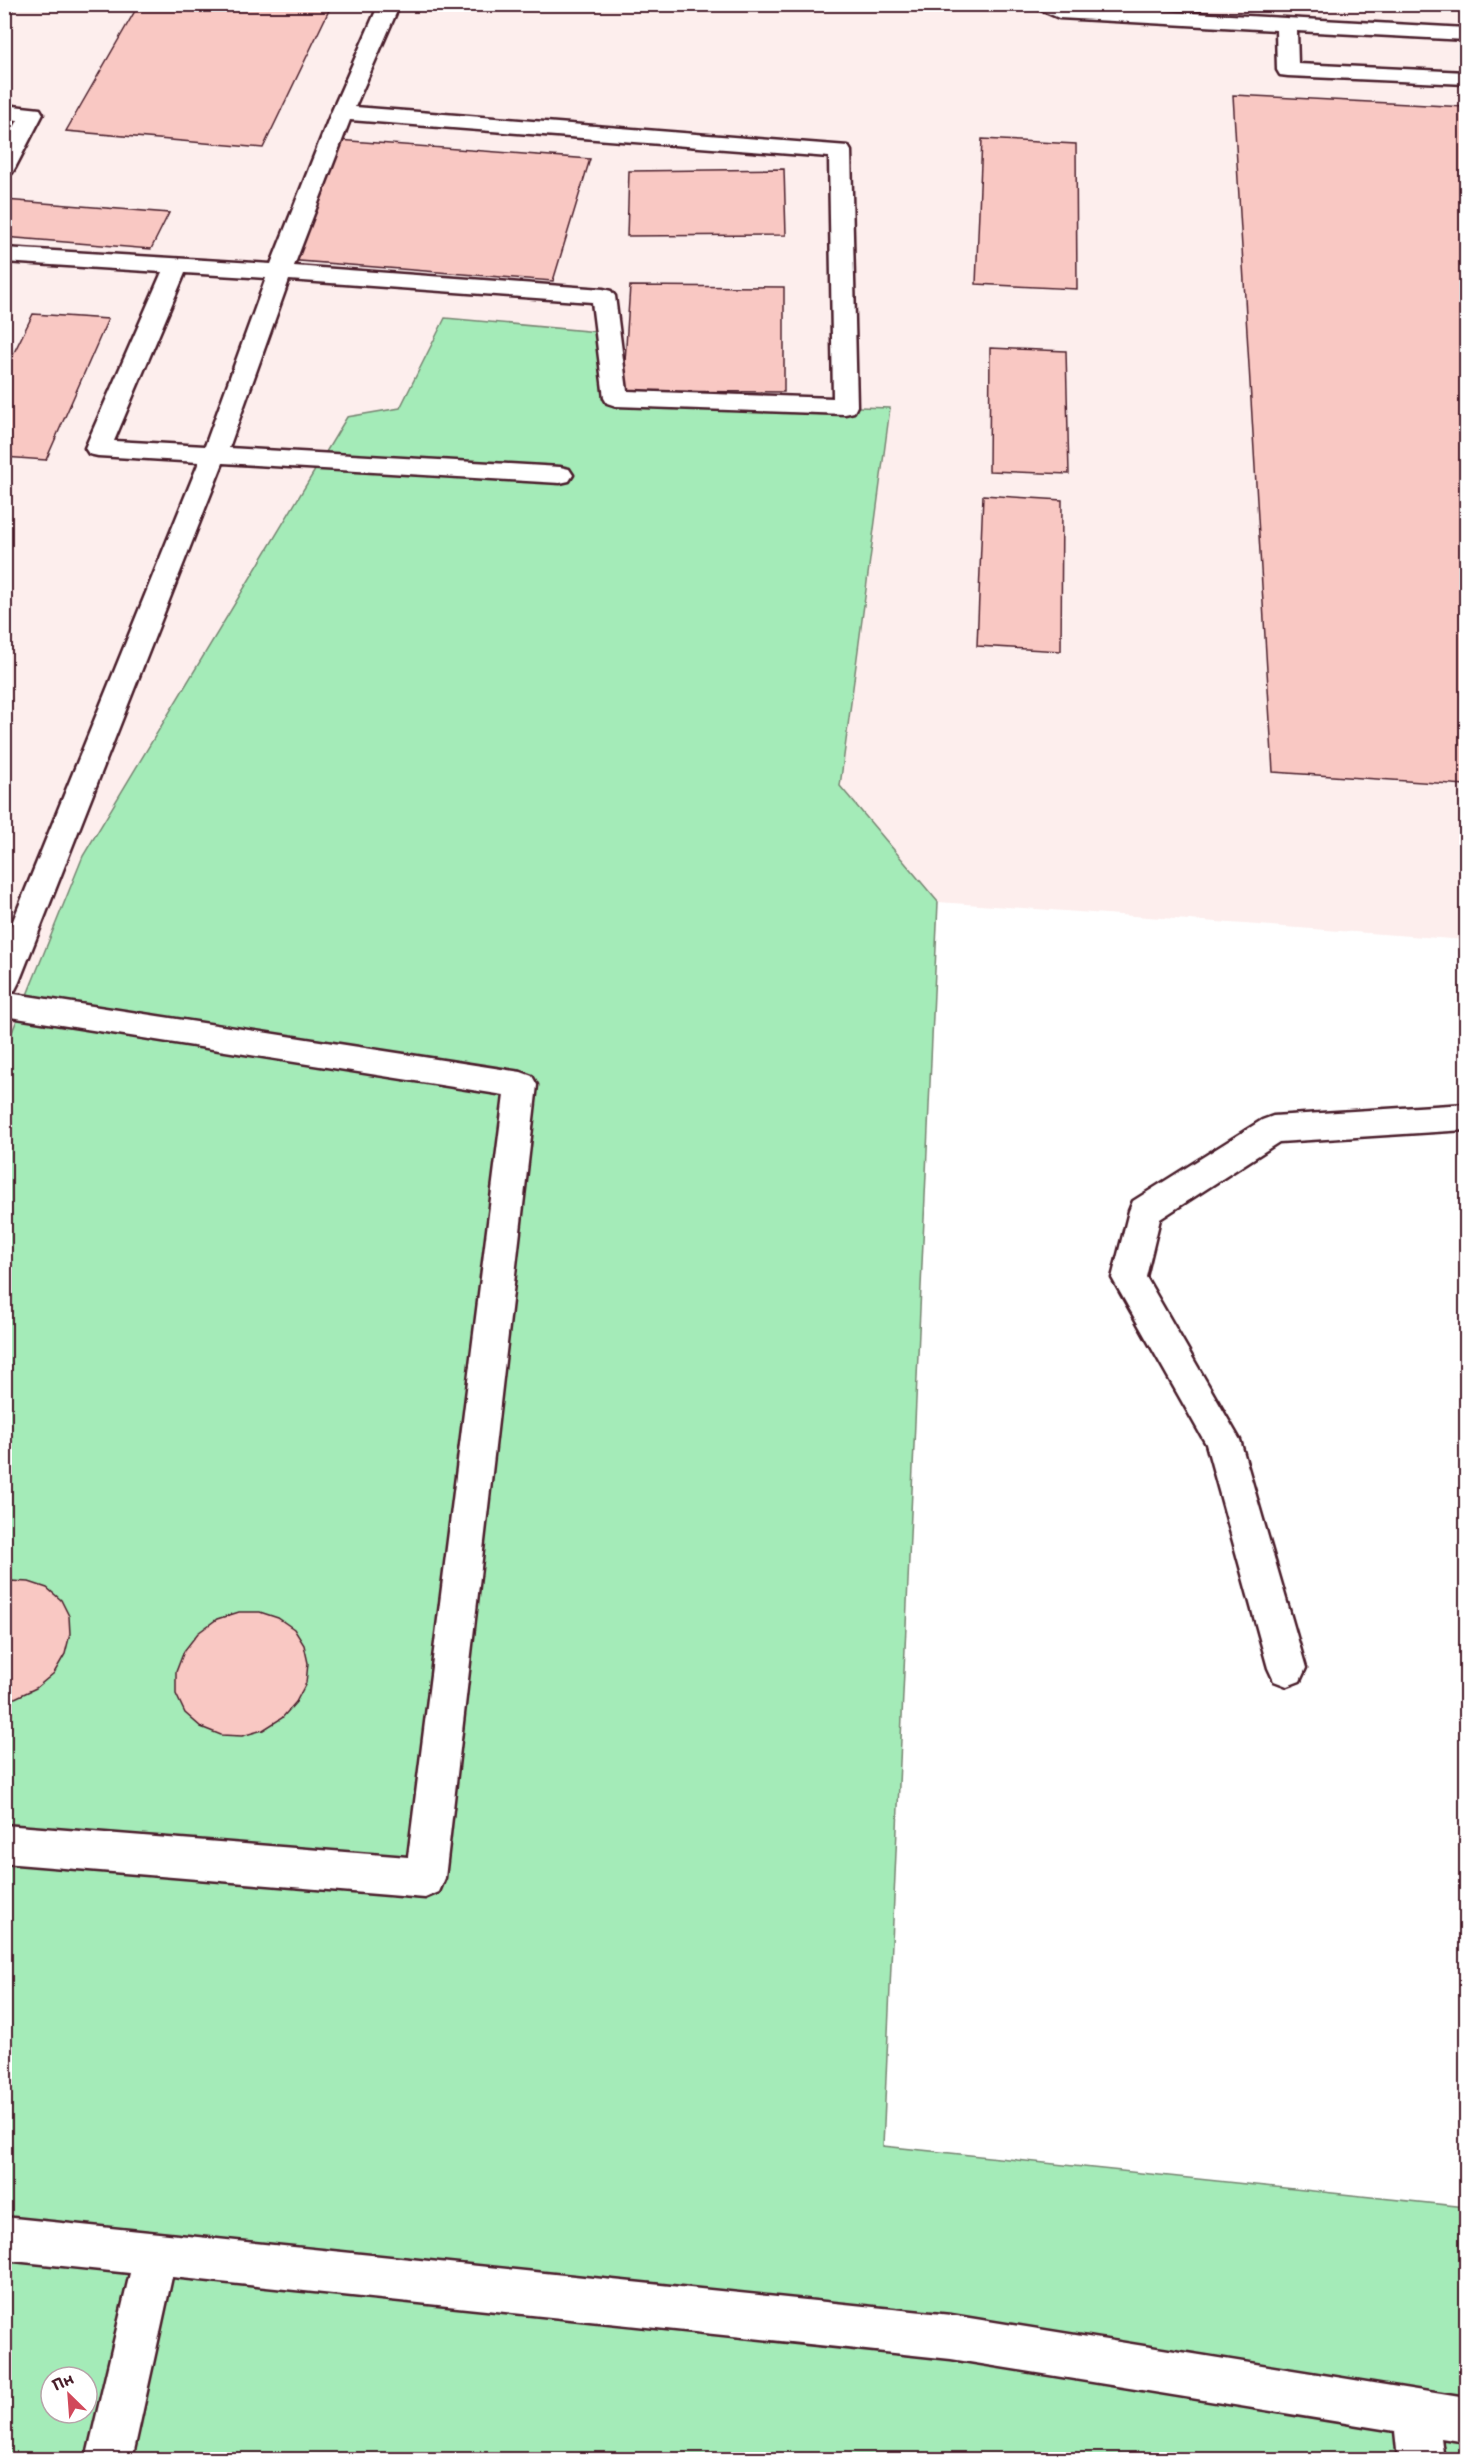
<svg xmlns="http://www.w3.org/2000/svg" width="1471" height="2464" viewBox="0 0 1471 2464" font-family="'Shantell Sans',sans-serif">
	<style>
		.built { fill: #fdeeed; fill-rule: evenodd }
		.green { fill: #a4ebb8; stroke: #778572; stroke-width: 1.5; fill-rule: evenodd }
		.building { fill: #f9c8c3; stroke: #4a1f2b; stroke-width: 1.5 }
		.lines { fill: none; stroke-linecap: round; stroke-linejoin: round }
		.minor-casing { stroke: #4a1f2b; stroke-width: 5 }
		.minor { fill: #fff; fill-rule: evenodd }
	</style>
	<rect width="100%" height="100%" fill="#fff"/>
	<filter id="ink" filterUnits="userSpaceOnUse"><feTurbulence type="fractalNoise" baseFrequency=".0167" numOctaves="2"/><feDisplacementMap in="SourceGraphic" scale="12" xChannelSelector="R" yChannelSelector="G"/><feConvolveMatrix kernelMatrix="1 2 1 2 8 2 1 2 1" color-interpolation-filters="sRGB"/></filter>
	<g filter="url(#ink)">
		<!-- built -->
		<path class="built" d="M5,5H1466V940L938,902L883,2146L1466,2207V2459L5,2460ZM51,2377H87V2413H51Z"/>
		<!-- green -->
		<path class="green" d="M445,318L598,332L602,399L890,408L840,786L938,902L883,2146L1466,2207V2459H5L4,1052L83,856L347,417L400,408ZM51,2377H87V2413H51Z"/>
		<!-- building -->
		<g class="building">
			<path d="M139,4H332L263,148L66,131Z"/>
			<path d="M1233,95L1466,107V785L1273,772Z"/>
			<path d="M982,139L1076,144L1077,289L976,284Z"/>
			<path d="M337,140L590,159L553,281L287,260Z"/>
			<path d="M784,169L786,235L627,236L629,171Z"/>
			<path d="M5,200L169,213L151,249L4,237Z"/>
			<path d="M630,286L784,287V392L623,391Z"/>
			<path d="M33,314L108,319L46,460L4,457V373Z"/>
			<path d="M990,348L1066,351L1069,474L989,471Z"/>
			<path d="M983,495L1062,500L1061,651L977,646Z"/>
			<path d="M9,1581L29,1582L47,1588L61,1600L69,1616L70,1634L65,1654L54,1673L36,1688L15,1698L4,1699V1583Z"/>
			<path d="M239,1612H260L278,1618L294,1629L304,1645L308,1663L306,1683L296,1702L282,1718L263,1730L242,1736L221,1735L201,1727L185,1713L176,1694V1672L184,1651L198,1633L217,1619Z"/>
		</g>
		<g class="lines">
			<!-- minor casing -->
			<g class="minor-casing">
				<g id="minor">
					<path d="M4,4H15L11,9L4,11Z"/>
					<path d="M379,4H400L355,107L848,146L851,151L857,406L854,412L845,414L616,406L607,403L604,398L592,302L289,280L229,448L560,467L569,469L573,475L569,481L560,483L223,463L19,982L15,990L8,993L521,1072L532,1076L537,1085L445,1878L439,1892L425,1898L4,1863V1825L408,1857L504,1095L4,1016V943L199,462L98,456L89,454L85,448L162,272L4,262V248L271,264L331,113ZM350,120L829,157L833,398L627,391L615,296L611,291L603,289L294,266ZM185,273L266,278L205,446L114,441Z"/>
					<path d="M1033,4L1466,28V40L1297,31L1298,64L1466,72V84L1288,76L1280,75L1277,70L1276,30L1059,18L1036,8Z"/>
					<path d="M4,105L40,109L43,114L15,168L12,173L4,175V146L18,120L4,119Z"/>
					<path d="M1466,1104V1130L1279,1142L1160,1219L1146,1277L1240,1440L1306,1668L1300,1681L1287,1686L1274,1681L1268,1668L1206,1444L1112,1278L1129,1211L1133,1201L1262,1120L1273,1116Z"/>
					<path d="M4,2217L951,2315L1466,2398V2442L1441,2438L1444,2460H1398L1395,2431L951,2359L172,2277L132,2460H86L130,2273L4,2260Z"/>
				</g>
			</g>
			<!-- minor -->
			<use href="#minor" class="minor"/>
		</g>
	</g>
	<!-- margin -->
	<rect width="1471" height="2464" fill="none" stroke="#fff" stroke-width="24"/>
	<rect x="12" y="12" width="1447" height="2440" fill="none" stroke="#4a1f2b" stroke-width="2" filter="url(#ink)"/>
	<!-- north arrow -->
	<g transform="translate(69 2395) rotate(335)"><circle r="28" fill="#ffffff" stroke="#b7a5aa" stroke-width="1.5"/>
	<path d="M0-4.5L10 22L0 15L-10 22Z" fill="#d1495b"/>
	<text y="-9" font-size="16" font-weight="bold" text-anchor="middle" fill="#4a1f2b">Пн</text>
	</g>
</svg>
